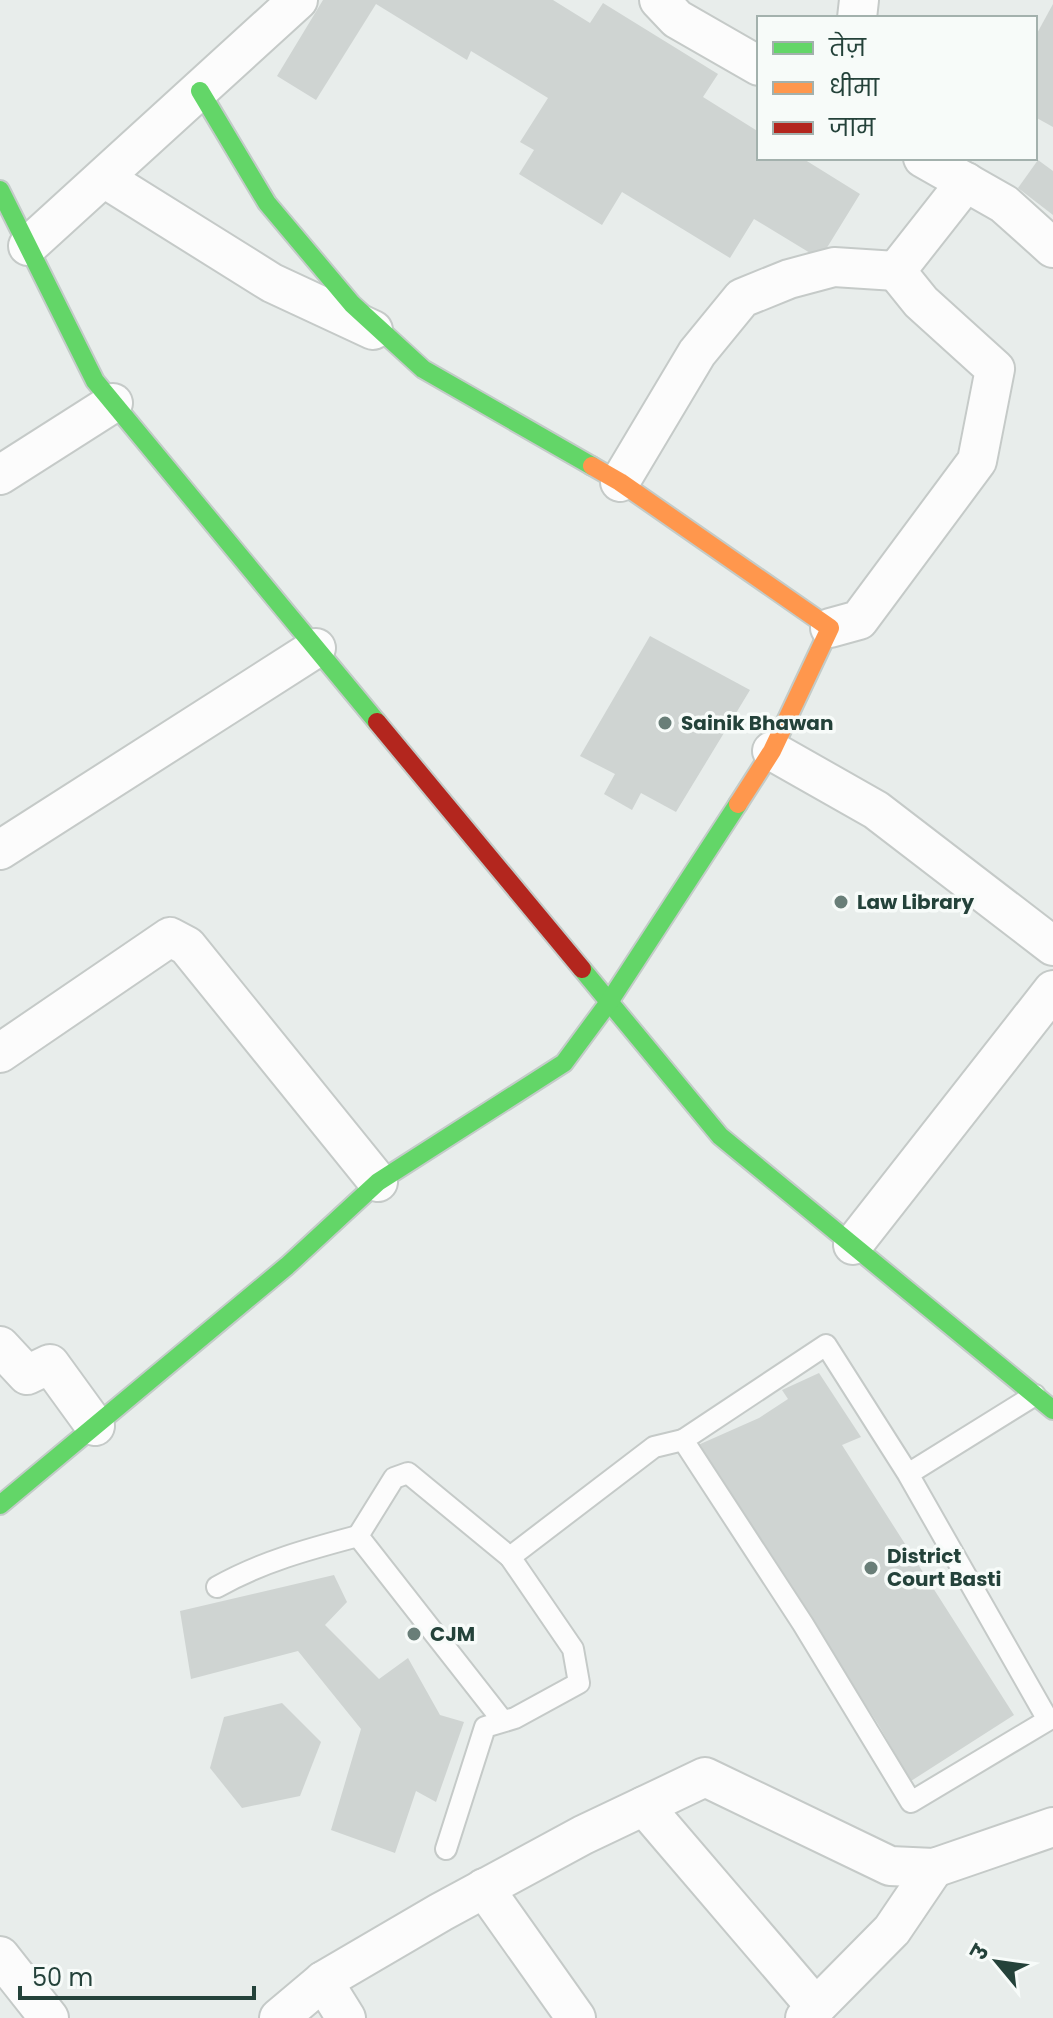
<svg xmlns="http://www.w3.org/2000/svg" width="1053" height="2018" viewBox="0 0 1053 2018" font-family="Poppins,'Noto Sans Devanagari',sans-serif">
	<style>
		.building { fill: #cfd4d2 }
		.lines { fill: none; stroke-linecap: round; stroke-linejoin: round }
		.lane-casing { stroke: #c5cac8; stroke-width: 24 }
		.street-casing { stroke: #c5cac8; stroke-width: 42 }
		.fast-casing { stroke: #c3cbc8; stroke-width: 22 }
		.slow-casing { stroke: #c3cbc8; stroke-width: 22 }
		.jam-casing { stroke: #c3cbc8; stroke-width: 22 }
		.lane { stroke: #fcfcfc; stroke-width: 20 }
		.street { stroke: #fcfcfc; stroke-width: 38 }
		.fast { stroke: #63d668; stroke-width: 18 }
		.slow { stroke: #ff974d; stroke-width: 18 }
		.jam { stroke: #b3261e; stroke-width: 18 }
		.poi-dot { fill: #697e78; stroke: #f7fbf9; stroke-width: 3 }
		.labels { text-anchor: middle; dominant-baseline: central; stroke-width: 7; stroke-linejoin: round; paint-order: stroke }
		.poi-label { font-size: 20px; font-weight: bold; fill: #24423a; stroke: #f7fbf9; text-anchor: start }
	</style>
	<rect width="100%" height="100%" fill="#e8edeb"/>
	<!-- building -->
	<g class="building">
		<path d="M323,0H553L590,23L603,3L718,74L703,97L759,132V158H802L860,194L820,259L754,219L730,258L622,192L602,225L519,174L534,150L520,142L548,98L471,51L467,60L376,4L316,100L277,76Z"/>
		<path d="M1053,4V127L1035,117V37Z"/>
		<path d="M1038,160L1053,171V215L1018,188Z"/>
		<path d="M650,636L750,690L676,812L641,793L632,810L604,794L615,774L580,756Z"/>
		<path d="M819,1373L861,1437L842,1445L1014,1715L911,1781L878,1724L698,1445L759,1418L788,1399L782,1390Z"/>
		<path d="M334,1575L347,1602L325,1625L379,1679L408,1658L440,1715L464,1722L436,1802L416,1791L395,1853L331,1830L361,1729L298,1651L191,1679L180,1611Z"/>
		<path d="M282,1703L321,1742L300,1796L242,1808L210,1768L224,1717Z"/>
	</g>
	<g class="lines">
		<!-- lane casing -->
		<g class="lane-casing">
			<g id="lane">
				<path d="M908,1474L1048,1720L911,1802L803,1624L683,1440L826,1345L908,1474L1035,1395"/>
				<path d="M217,1587C261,1562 309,1549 358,1536"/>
				<path d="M503,1721L358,1536L394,1478L408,1473L510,1557"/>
				<path d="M446,1849L485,1727L515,1718L579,1683L573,1649L510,1557L654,1447L683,1440"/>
			</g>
		</g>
		<!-- street casing -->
		<g class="street-casing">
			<g id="street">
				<path d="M659,0L677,19L759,66"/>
				<path d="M857,18L859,0"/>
				<path d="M923,158L1004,204L1053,248"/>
				<path d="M104,178L272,283L373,330"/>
				<path d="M28,246L298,0"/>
				<path d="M0,475L113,403"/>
				<path d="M620,482L697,353L742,298L789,279L834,267L896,271"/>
				<path d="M830,628L859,620L977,461L995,369L921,302L896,271L966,182"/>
				<path d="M772,751L876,810L1053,946"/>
				<path d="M0,850L316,648"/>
				<path d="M0,1053L170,937L187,946L378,1182"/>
				<path d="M853,1245L1053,990"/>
				<path d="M0,1346L27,1375L50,1364L95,1426"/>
				<path d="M644,1806L816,2007"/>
				<path d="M484,1888L576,2018"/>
				<path d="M0,1956L49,2018"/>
				<path d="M323,1981L346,2018"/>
				<path d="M279,2018L323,1981L441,1912L583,1835L705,1777L890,1866L934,1868L1053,1827"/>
				<path d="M805,2018L892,1930L934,1868"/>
			</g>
		</g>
		<!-- fast casing -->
		<g class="fast-casing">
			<g id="fast">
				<path d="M200,91L267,203L352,304L423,369L592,466"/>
				<path d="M0,190L95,381L377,722"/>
				<path d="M582,969L720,1136L1053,1410"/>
				<path d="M0,1505L287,1266L378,1182L564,1063L609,1002L738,804"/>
			</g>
		</g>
		<!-- slow casing -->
		<g class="slow-casing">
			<path id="slow" d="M592,466L620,482L830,628L772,751L738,804"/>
		</g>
		<!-- jam casing -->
		<g class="jam-casing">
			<path id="jam" d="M377,722L582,969"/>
		</g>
		<!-- lane -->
		<use href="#lane" class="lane"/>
		<!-- street -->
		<use href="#street" class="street"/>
		<!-- fast -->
		<use href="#fast" class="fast"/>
		<!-- slow -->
		<use href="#slow" class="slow"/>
		<!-- jam -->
		<use href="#jam" class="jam"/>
	</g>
	<!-- markers -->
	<g class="poi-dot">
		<circle cx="665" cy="723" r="8"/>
		<circle cx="841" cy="902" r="8"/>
		<circle cx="871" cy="1568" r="8"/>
		<circle cx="414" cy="1634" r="8"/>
	</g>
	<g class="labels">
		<!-- poi labels -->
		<g class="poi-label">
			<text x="681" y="723">Sainik Bhawan</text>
			<text x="857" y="902">Law Library</text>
			<text x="887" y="1556">District<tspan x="887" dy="23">Court Basti</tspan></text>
			<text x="430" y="1634">CJM</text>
		</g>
	</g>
	<!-- legend -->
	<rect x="757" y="16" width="280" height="144" fill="#f7fbf9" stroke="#a3b1ad" stroke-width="2"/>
	<rect x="773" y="42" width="40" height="12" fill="#63d668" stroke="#a3b1ad" stroke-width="2"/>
	<text x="829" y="56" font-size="24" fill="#24423a">तेज़</text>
	<rect x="773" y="82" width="40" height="12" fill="#ff974d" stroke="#a3b1ad" stroke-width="2"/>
	<text x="829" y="96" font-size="24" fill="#24423a">धीमा</text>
	<rect x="773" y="122" width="40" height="12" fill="#b3261e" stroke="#a3b1ad" stroke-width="2"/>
	<text x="829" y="136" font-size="24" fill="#24423a">जाम</text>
	<!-- north arrow -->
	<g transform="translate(997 1962) rotate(299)" stroke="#f7fbf9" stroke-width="6" paint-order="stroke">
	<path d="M0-6L14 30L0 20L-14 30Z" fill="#24423a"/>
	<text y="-12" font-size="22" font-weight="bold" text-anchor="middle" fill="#24423a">उ</text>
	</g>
	<!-- scale -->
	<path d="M20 1986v12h234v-12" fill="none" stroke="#24423a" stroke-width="4"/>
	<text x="32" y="1986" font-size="24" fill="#24423a" stroke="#f7fbf9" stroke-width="6" paint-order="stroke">50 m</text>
</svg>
